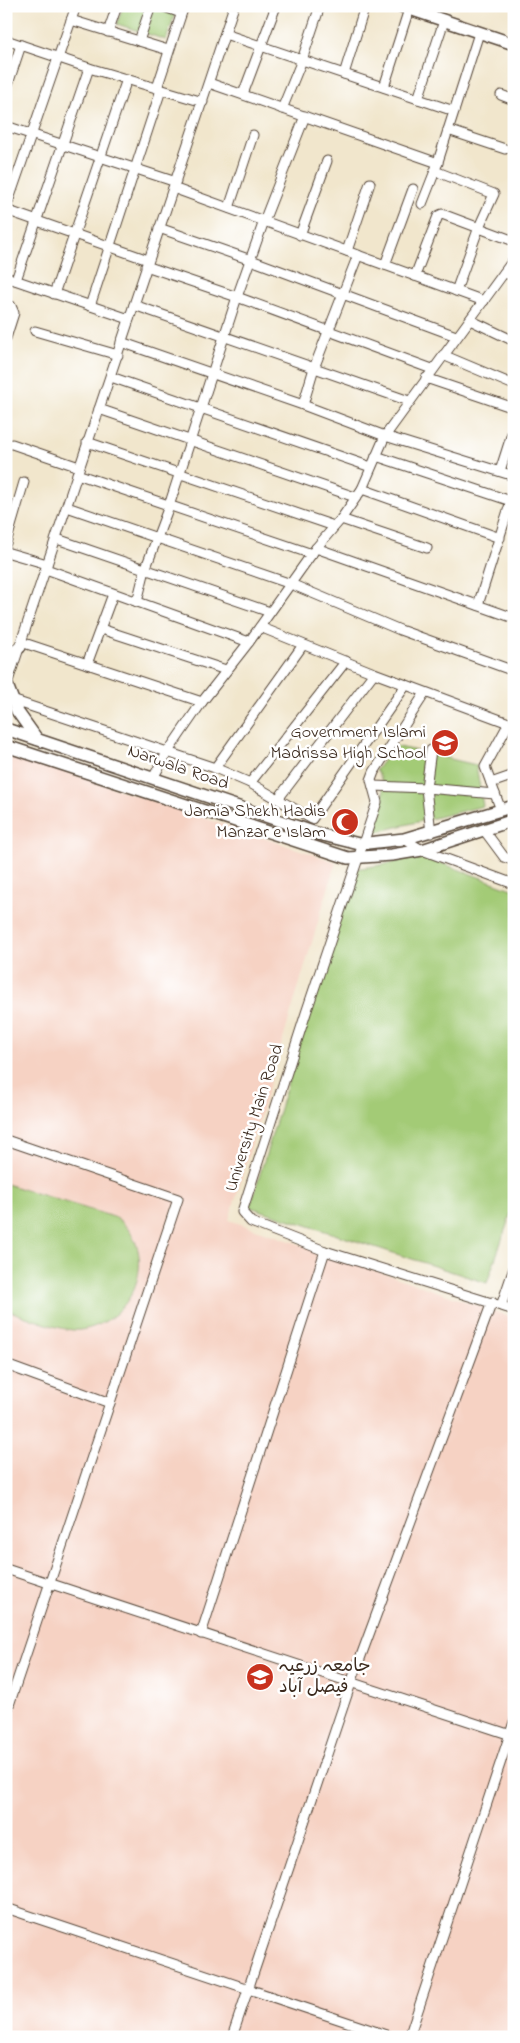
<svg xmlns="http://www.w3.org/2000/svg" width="520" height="2043" viewBox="0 0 520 2043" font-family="'Indie Flower','Playpen Sans Arabic',sans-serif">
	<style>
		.built { fill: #f6d2c3 }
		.green { fill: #a3cb76; stroke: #6f7a4a }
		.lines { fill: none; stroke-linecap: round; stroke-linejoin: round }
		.minor-casing { stroke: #564638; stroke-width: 11 }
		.major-casing { stroke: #564638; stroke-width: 14 }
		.minor { stroke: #fff; stroke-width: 9 }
		.major { stroke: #fff; stroke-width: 11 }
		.labels { text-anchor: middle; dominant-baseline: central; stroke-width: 5; stroke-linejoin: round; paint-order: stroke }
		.poi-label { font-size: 18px; fill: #3b2a1e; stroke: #fff; text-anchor: end }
		.street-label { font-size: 18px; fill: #3b2a1e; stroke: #fff }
	</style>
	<rect width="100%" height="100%" fill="#fff"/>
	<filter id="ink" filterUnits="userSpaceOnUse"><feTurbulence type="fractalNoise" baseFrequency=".02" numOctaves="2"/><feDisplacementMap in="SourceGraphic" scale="10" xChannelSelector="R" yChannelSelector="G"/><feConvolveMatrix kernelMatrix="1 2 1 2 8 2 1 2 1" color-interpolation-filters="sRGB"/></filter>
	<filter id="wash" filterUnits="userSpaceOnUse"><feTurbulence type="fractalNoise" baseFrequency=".0096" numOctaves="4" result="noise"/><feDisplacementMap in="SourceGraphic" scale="20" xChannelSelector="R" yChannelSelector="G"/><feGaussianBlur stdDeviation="1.12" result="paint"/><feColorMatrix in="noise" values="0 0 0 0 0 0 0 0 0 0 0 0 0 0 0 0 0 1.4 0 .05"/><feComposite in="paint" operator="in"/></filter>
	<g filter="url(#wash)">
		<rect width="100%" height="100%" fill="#f1e6cc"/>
		<!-- built -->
		<path class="built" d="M6,752L336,862L229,1220L514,1318V2037H6Z"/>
		<!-- green -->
		<g class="green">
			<path d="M123,6H178L166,40L117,24Z"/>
			<path d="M395,746L476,765L483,806L372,833C379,812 391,790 376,770Z"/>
			<path d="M417,854L514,890V1204L487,1283L250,1207L353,869C375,866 397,864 417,854Z"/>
			<path d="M6,1184L117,1218C162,1253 134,1323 80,1330C62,1332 25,1316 6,1310Z"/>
		</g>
	</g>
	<g filter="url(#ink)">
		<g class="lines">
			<!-- minor casing -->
			<g class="minor-casing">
				<g id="minor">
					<path d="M162,6L181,13"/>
					<path d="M71,20L168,50"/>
					<path d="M108,32L117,6"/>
					<path d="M225,34L454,111"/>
					<path d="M6,40L89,68L203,102"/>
					<path d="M139,41L151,6"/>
					<path d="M344,74L365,6"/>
					<path d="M209,83L438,163"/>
					<path d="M384,87L409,9"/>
					<path d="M157,88L184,6"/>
					<path d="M6,90L21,45"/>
					<path d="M243,94L276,6"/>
					<path d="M501,95L514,100"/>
					<path d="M418,99L444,21"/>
					<path d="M282,109L302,60L320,6"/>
					<path d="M6,126L176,182"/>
					<path d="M448,130L505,149"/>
					<path d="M173,188L484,301"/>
					<path d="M422,204L435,171"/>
					<path d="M6,208L76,6"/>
					<path d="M229,208L253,135"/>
					<path d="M6,210L148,260"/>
					<path d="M159,228L251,260L456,336"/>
					<path d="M300,235L327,161"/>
					<path d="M347,251L370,183"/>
					<path d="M385,265L413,189"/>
					<path d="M146,266L237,297L432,369"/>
					<path d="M504,273L514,276"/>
					<path d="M415,276L438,216L442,214L514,241"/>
					<path d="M6,277L129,319"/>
					<path d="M16,280L89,68"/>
					<path d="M456,291L479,227L494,194L435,171L479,33"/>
					<path d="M54,294L127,79"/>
					<path d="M6,305L11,306L14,313L6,338"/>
					<path d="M134,305L409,401"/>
					<path d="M90,306L161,90"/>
					<path d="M470,320L514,341"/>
					<path d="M35,331L118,355"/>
					<path d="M121,342L303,405L385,436L514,476"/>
					<path d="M443,355L514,385"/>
					<path d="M111,377L371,467"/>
					<path d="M426,378L514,408"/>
					<path d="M303,405L314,368L358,255"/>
					<path d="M99,409L355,497"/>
					<path d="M87,442L334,526"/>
					<path d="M12,444L79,467"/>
					<path d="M376,456L514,502"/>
					<path d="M500,471L514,427"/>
					<path d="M77,474L312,554"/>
					<path d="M362,489L500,538"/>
					<path d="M67,507L291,584L400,630L514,671"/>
					<path d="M341,519L427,548"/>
					<path d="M57,539L270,612"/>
					<path d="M6,543L24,482"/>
					<path d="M316,548L514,618"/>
					<path d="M6,552L47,564"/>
					<path d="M46,569L249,642"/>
					<path d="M137,602L145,570L169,506L237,297L264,221L305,116"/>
					<path d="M478,605L511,501"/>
					<path d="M260,627L374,673L514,725"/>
					<path d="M101,629L226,670"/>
					<path d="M21,642L202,702"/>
					<path d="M87,664L113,594"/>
					<path d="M6,687L234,6"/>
					<path d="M425,693L374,772L371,780L377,802L306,1013L242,1212L251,1222L325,1251L514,1310"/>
					<path d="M9,699L215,768L250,783L312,819L406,685"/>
					<path d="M431,750L426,788L431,833"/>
					<path d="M215,768L303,645"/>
					<path d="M153,778L167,753L202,702L249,642L316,548L341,519L362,489L385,436L514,259"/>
					<path d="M250,783L346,661"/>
					<path d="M491,783L514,775"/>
					<path d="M373,786L426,788L495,794"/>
					<path d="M278,799L374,673"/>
					<path d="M501,810L485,767L509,723"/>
					<path d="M484,830L504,857L514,861"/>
					<path d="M404,839L422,850L514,884"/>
					<path d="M6,1140L178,1199L6,1714"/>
					<path d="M501,1306L514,1268"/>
					<path d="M6,1365L110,1403"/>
					<path d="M6,1569L514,1736"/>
					<path d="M201,1634L325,1251"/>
					<path d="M6,1908L392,2037"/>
					<path d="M232,2037L351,1683L492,1302"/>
					<path d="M409,2037L514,1722"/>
				</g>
			</g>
			<!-- major casing -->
			<g class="major-casing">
				<g id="major">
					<path d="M401,6L514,44"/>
					<path d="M6,658L20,647"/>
					<path d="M7,685L17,711L37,739"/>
					<path d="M6,729L319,834L359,844L404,839L514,806"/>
					<path d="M6,746L348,858L392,855L422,850L514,820"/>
				</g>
			</g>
			<!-- minor -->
			<use href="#minor" class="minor"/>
			<!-- major -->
			<use href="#major" class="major"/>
		</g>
	</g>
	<!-- icons -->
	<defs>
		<g id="school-disc" transform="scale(1.4375)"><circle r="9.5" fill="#c8321e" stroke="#fff"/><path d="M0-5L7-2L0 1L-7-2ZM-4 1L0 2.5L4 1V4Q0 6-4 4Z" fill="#fff"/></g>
		<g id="mosque-disc" transform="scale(1.4375)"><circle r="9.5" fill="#c8321e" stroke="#fff"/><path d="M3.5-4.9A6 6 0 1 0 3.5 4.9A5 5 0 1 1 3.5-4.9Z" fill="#fff"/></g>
		<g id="university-disc" transform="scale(1.4375)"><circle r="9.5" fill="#c8321e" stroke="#fff"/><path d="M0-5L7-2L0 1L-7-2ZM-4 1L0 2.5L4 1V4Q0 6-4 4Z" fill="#fff"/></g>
	</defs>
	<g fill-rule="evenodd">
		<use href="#school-disc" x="445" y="743"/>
		<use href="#mosque-disc" x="345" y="822"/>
		<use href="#university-disc" x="260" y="1677"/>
	</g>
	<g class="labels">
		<!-- poi labels -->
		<g class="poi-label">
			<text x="426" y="733">Government Islami<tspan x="426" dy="21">Madrissa High School</tspan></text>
			<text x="326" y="812">Jamia Shekh Hadis<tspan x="326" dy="21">Manzar e Islam</tspan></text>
			<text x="279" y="1667" text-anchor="start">جامعہ زرعیہ<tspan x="279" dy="21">فیصل آباد</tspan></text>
		</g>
		<!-- street labels -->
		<g class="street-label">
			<text transform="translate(178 768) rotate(19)">Narwala Road</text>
			<text transform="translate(255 1118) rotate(-72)">University Main Road</text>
		</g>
	</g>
	<!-- margin -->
	<rect width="520" height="2043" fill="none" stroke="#fff" stroke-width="25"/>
</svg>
